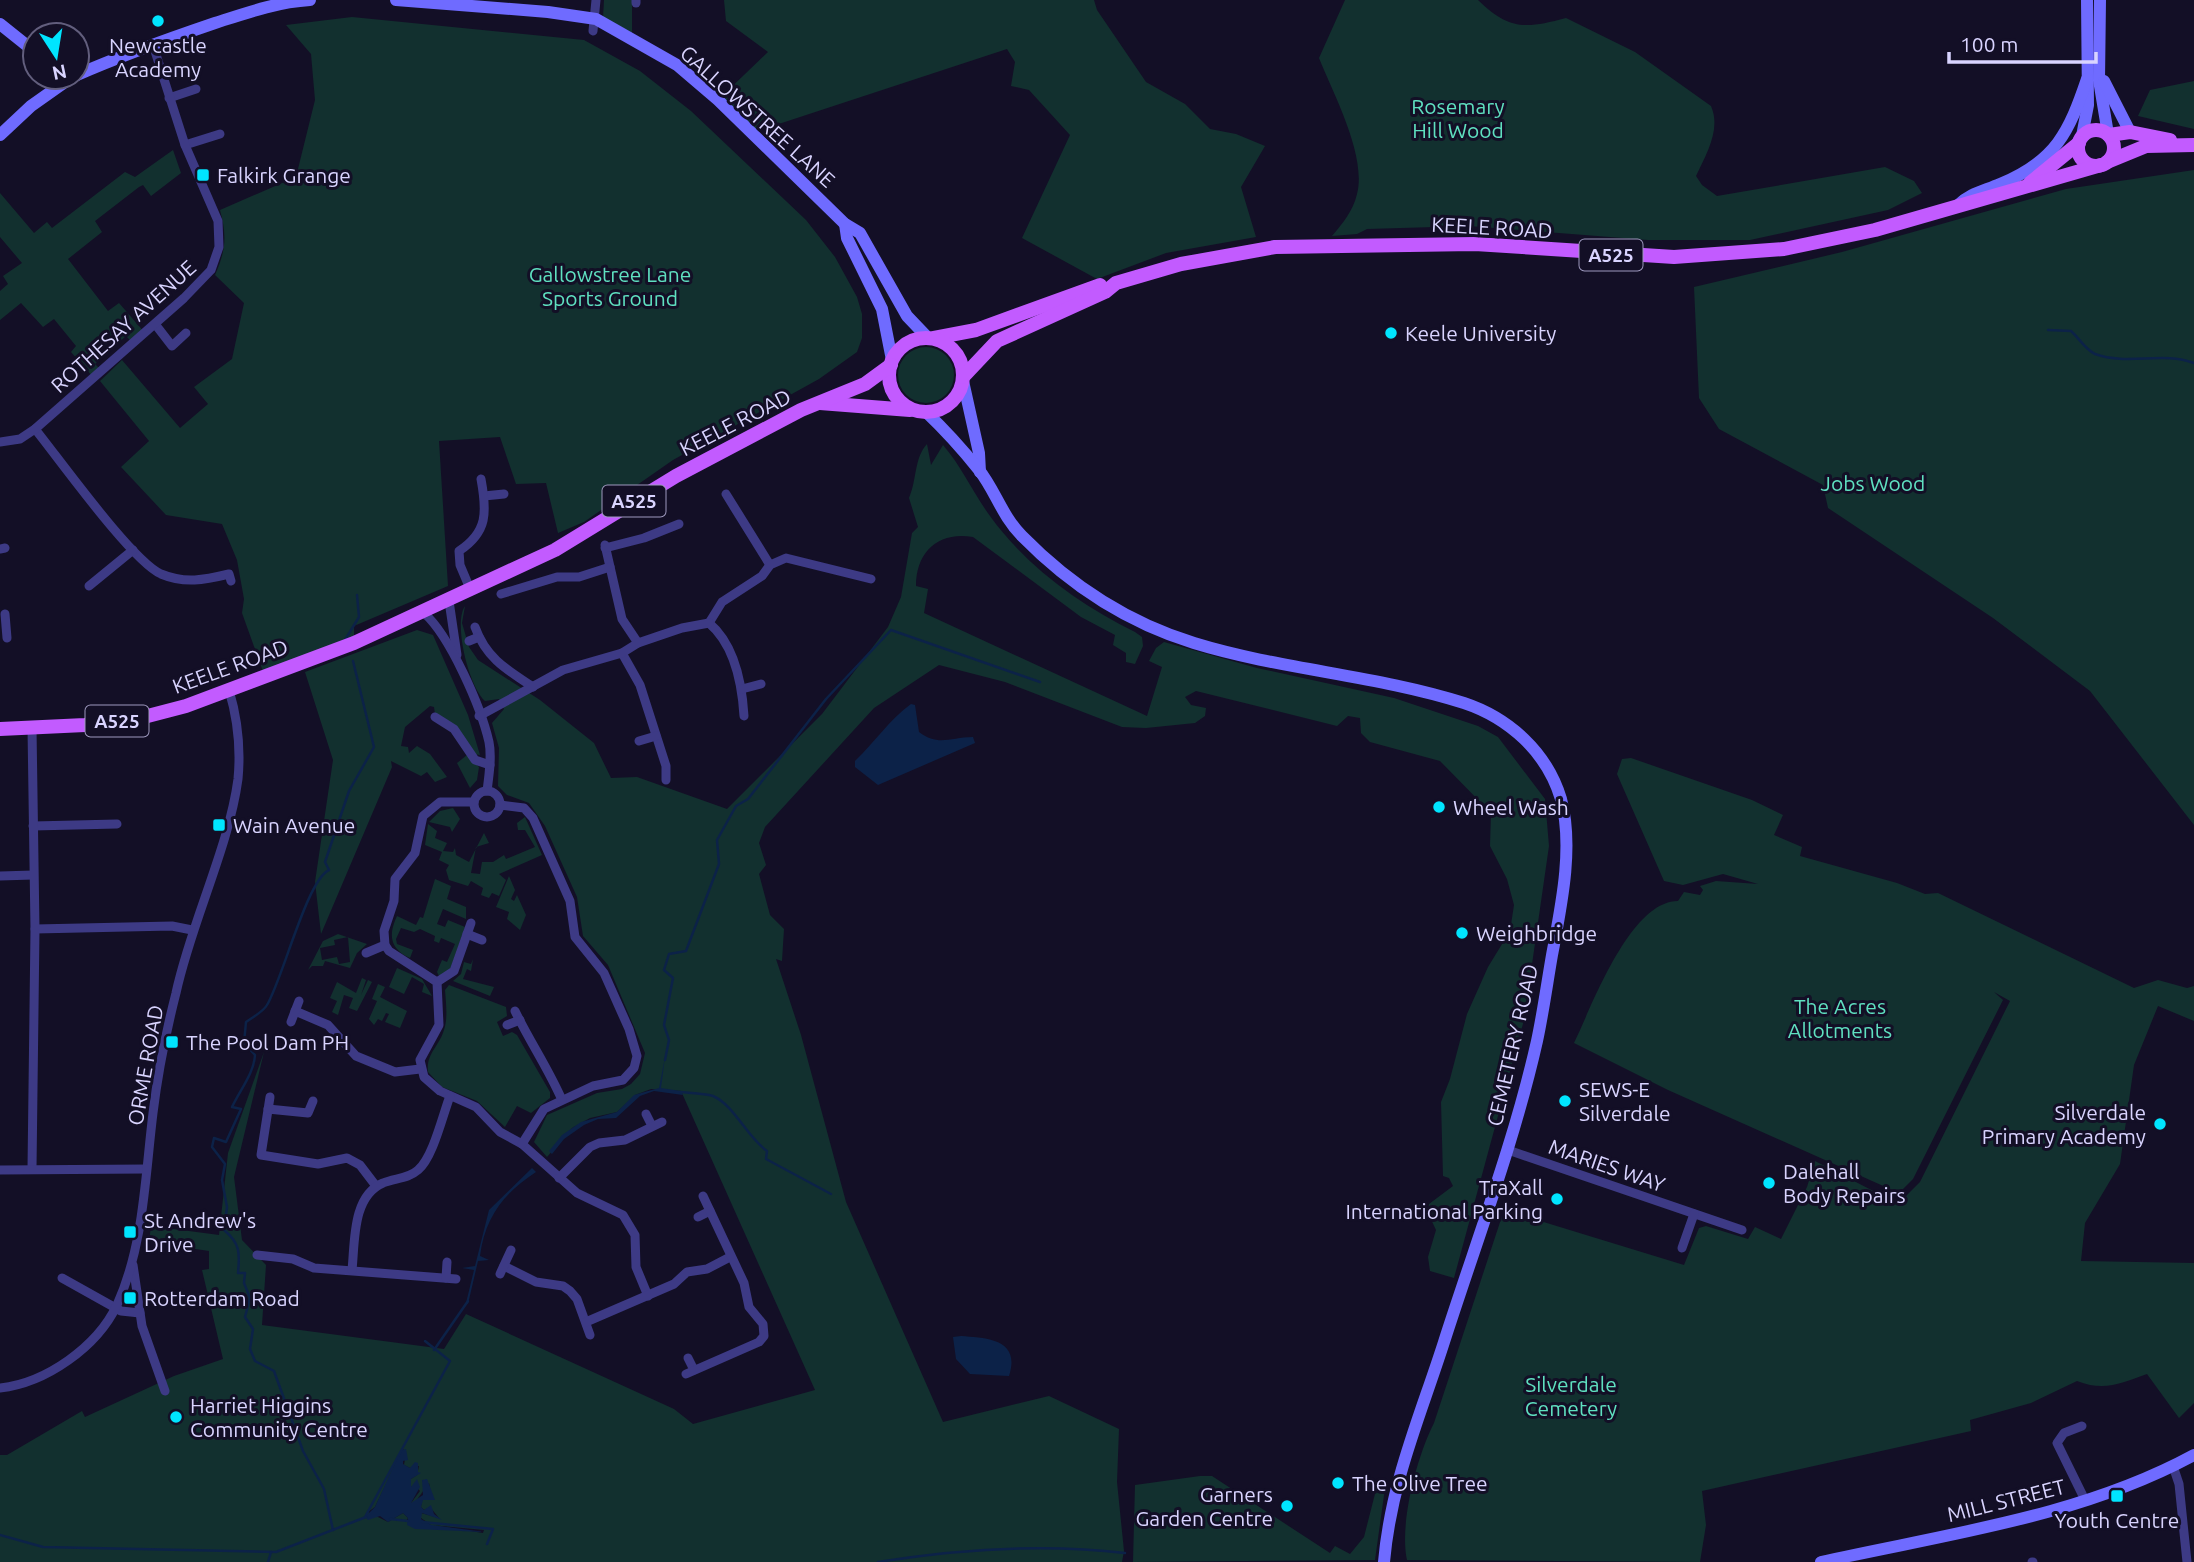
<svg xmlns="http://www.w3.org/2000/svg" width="2194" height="1562" viewBox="0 0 2194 1562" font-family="Ubuntu,sans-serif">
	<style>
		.green { fill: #12302f; fill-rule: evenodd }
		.water { fill: #0c2248 }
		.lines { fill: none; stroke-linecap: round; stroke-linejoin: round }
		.stream { stroke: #0c2248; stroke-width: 2.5 }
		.street { stroke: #3d3a85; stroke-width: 9 }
		.secondary { stroke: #6f6bff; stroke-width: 12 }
		.primary { stroke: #c25bff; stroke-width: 14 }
		.poi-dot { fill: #00e5ff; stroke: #130f26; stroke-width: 2.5 }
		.labels { text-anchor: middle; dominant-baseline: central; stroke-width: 6; stroke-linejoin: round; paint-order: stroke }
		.shield { fill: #130f26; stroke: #9e99be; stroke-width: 2 }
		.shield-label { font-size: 19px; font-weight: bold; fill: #d9d4ff }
		.poi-label { font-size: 21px; fill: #d9d4ff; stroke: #130f26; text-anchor: start }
		.park-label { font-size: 21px; fill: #5fe0c0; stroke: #130f26 }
		.street-label { font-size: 21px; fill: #d9d4ff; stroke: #130f26 }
	</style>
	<rect width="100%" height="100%" fill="#130f26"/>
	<!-- green -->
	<g class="green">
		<path d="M604,0H632V33L603,18Z"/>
		<path d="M724,0H1094L1097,10L1146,82L1185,104L1210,129L1236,134L1265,146L1241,187L1256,237L1166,253L1097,279L1022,238L1070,135L1029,90L1011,86L1015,62L1007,49L751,133L718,100L768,52L726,21Z"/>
		<path d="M1345,0H1478C1509,30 1525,29 1566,18L1635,52L1711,106C1721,129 1707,153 1696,176L1702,185L1717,196L1885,167L1914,181L1922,193L1888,210L1750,240H1648L1469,226L1367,229L1357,234L1332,236C1343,223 1353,211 1357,194C1367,156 1333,93 1319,58Z"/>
		<path d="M352,17L584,40L640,71L691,111L806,220L835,257L857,297L862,314V338L857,352L819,379L673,460L584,522L558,533L546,483L516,484L500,437L439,441L448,586L354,626V643L265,677L242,613L244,599L237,560L222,524L166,515L121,467L149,441L100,381L122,360L180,428L208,404L194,387L232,359L244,303L215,275C226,250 227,236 220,210L296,177L315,100L311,54L286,25Z"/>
		<path d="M2194,81V129L2138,116L2150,90Z"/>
		<path d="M173,150L181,173L151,196L143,185L139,187L95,221L102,232L68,259L108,311L119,303L145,333L133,343L126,336L95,364L101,370L93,377L71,352L76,346L54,319L43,327L21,303L0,320V291L8,284L3,276L22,263L0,237V193L34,233L47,222L52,228L125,172L135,177Z"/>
		<path d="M2194,170V825L2090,691L1993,618L1828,508L1823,485L1719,429L1699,398L1694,287L1842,252L2066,189Z"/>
		<circle cx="926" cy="375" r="28"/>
		<path d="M927,444L931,465L943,445C962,467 973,493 990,516C1026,566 1080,605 1135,632L1142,637L1143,646L1135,664L1126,662V653L1113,645L1115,635L1081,617L973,537C939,531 916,551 916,586L928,589L924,613L1147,716L1162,667L1149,661L1156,648L1164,642L1257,668L1394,698L1478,726L1498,737L1545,799L1549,846L1524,1020L1454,1278L1430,1271L1428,1257L1436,1230L1428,1213L1429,1204L1453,1186L1449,1178L1443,1176L1441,1102L1450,1079L1467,1014L1488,967L1510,931L1514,905L1507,879L1490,846L1491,813L1440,761L1370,742L1361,733L1360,718L1348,716L1337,726L1196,691L1185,697L1191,705L1206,708L1205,716L1195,723L1146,728L1122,727L1005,682L939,665L874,708L765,827L759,843L766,865L759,874L770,915L784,929L782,961L776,959L801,1035L846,1202L943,1422L1049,1396L1119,1429L1117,1482L1124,1551L1122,1562H0V1455H7L82,1411L85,1417L174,1376L223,1359L202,1270L209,1269V1251L149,1242L151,1226L219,1235L228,1153L264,1052L234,1177L242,1240L266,1265L262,1325L444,1349L466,1314L674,1409L693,1424L815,1390L681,1091L651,1089L635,1095L617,1112L590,1118L572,1128L547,1157L534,1142L547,1115L597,1093L622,1089L631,1084L640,1074L645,1053L608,965L583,936L577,897L545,826L529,803L507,795L498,786L499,748L492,723L504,709L499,699L485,701C469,687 453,623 465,606L462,623L469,647L478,660L540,700L594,743L611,778L637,777L727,809L822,714L888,627L901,597L912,533L918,527L909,498C917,480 914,458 927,444ZM403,1449L406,1454L404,1465L410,1468L419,1466L417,1475L411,1479V1487L415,1485L420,1491L411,1503L413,1505L429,1483L432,1499L422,1500L421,1507L424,1510L430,1507L439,1518L421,1513V1518L431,1525L484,1530L483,1533L406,1521L408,1518L403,1513L388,1522L368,1512L375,1507Z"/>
		<path d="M417,630L433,635L468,715L480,755L474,754L435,714L434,707L430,706L405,727L401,746L408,747L409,753L417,746L430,754L447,777L435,782L427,772L421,776L391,761L392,767L321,934L315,882L333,760L305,672Z"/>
		<path d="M467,755L479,767L477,780L470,788L457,763Z"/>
		<path d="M1631,758L1752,800L1783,815L1774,835L1802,847L1800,856L1897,883L1925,894L1938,893L2134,988L2158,980L2187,988L2194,986V1021L2158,1006L2134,1065L2120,1164L2085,1223L2081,1261L2194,1263V1403L2179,1418L2147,1374C2121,1383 2105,1392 2077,1381L2031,1403L1970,1420L1971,1431L1702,1491L1706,1525L1700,1562L1407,1560C1399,1524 1417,1456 1434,1423L1504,1210L1684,1265L1699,1228L1706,1226L1748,1239L1755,1227L1781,1239L1807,1187L1815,1161L1885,1197L1902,1200L1920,1182L2010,1001L1994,992L2003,1000L1913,1179L1899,1193L1668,1090L1574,1043C1592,1006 1630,901 1678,901L1684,892L1700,895L1703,890L1700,886L1716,881L1758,884L1723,874L1683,885L1664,881L1617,774L1622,759Z"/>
		<path d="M453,808L460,819L452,832L450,827L429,822L440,811Z"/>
		<path d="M525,817L542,855L499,874L506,880L499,896L492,893L489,898L481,895L483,888L471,881L468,886L449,880L446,870L449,865L439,860L442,852L425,845L428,824L437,831L435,838L447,843L443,851L453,852L455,848L456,855L469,862L484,833L489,843L476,847L471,873L480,874L482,862H493L504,855L506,859L535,847L525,830H518L517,823Z"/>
		<path d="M509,876L515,890L511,899L514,901L517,895L526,915L520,930L507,919L509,912L496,907Z"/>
		<path d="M435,879L451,886L447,899L466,907V919L443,909L437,924L445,927L448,920L465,927L450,970L439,976L437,972L442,960L447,962L455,944L441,938L439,943L434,941L435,936L420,929L414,932L401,928L396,939L397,944L413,950L410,958C390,949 388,935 397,916L416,925L420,917L423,918Z"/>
		<path d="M338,934L367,944L357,953L350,968L325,961L323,966H312L308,970L323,941ZM348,937L350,962L339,964L337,957L322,960L320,948L335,945L334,940Z"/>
		<path d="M473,959L471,971L467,969L463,979L494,987L490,996L453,981L461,974L464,962L471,964Z"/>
		<path d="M397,968L422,979L432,996L422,992L424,984L412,977L404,994L389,987Z"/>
		<path d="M362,978L366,980L361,995L368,980L372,982L357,1011L349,1008L353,998L344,995L338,1015L332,1012L337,1001L330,998L337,982L356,993Z"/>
		<path d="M378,984L385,987L380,997L407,1011L400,1028L385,1022L389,1014L386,1013L382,1021L378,1019L374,1025L369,1019L377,1001L372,999Z"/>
		<path d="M449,985L506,1007L507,1016L497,1022L503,1036L512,1032L517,1035L550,1092V1098L531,1113L517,1106L505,1127L477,1101L442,1087L428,1072C426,1053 439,1047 444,1030C448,1018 446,1003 445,990Z"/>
		<path d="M1200,1476H1212L1330,1553L1335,1546L1350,1554L1364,1537L1377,1486L1385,1488L1375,1560L1133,1562L1135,1485Z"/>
	</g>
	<!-- water -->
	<g class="water">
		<path d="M911,704L915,705L919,732C939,747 950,737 973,737L975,743L878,785L855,767V761C875,742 889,720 911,704Z"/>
		<path d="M665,1057L661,1088L681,1091L683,1095L654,1091L640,1096L616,1118L598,1119L584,1125L564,1139L552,1154L549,1151L562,1135L581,1122L617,1112L634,1095L659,1088Z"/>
		<path d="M532,1168L536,1172C504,1193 485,1217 480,1256L489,1260L478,1261L468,1304L466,1303L474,1270L462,1268L475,1266L489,1210Z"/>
		<path d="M961,1336C987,1338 1021,1339 1009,1376L970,1374L956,1359L953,1337Z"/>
		<path d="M406,1449L408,1460L403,1461V1464L410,1468L415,1462L418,1463V1472L421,1473L411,1479V1487L417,1479L420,1487L411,1503L423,1495L422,1480L427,1479L435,1500H423L421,1507L424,1510L431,1505L434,1514L442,1520L422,1513L421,1519L431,1525L485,1532L415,1529L407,1525L408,1518L403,1513L388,1522L380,1516L368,1520L365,1517L375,1507L401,1450Z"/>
	</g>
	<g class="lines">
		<!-- stream -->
		<g class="stream">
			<path d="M2048,330L2071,331C2078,337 2086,350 2095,354C2128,366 2162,351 2194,363"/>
			<path d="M345,640L359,617L357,595"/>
			<path d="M665,1060L669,1040L664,1025L673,978L664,970L669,954L686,951L719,864L717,840L736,806L748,799L826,699L891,630L1040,682"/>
			<path d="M680,1092C690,1093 704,1093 713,1096C734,1105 747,1137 767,1151L766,1159L831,1194"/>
			<path d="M434,1350L468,1301"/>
			<path d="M365,1517L450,1361L425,1341"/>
			<path d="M390,1519L408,1521"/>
			<path d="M422,1522L493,1529L487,1544"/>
			<path d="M333,1530L324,1489L303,1451L274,1371L255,1361L250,1349L253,1329L245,1317L250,1298L244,1283L245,1273H238C240,1253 240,1243 224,1230L227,1207L222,1180L225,1164L212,1147L214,1138L226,1142L241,1109L232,1107C240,1090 254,1073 255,1055L244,1043L246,1022C253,1017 263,1012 267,1005C283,978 307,880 329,870L325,862L349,791L374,747L353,661"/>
			<path d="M0,1535L43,1547L276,1552L366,1517"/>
			<path d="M268,1562L271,1552"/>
			<path d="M878,1562C960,1549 1042,1543 1125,1553"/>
		</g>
		<!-- street -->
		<g class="street">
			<path d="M636,0V3"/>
			<path d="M593,31L596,0"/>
			<path d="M169,98L196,89"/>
			<path d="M185,145L220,134"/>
			<path d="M155,324L172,346L186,333"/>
			<path d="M35,429C60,460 132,561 161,574C185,584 204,580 229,574L231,581"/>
			<path d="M0,442L20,439L35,429L184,298L211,270L219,247L218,221L185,145L153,45"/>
			<path d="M726,494L770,565"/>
			<path d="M484,496L504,494"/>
			<path d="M605,545L622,619L638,643"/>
			<path d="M605,548L644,538L679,524"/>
			<path d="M0,549L5,548"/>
			<path d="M89,586L133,550"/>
			<path d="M471,591L460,565L459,551C488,532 487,512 481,479"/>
			<path d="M501,594L557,577H579L610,567"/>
			<path d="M449,601L457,655"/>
			<path d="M424,613C450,636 481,707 489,742C492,757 489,775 487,791"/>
			<path d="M5,614L7,638"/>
			<path d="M709,623L722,602L762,576L770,565L786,558L871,579"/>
			<path d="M709,623C735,645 742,683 744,716"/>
			<path d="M475,627C486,658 507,670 533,687"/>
			<path d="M469,641L479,637"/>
			<path d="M622,653L640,685L666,766V780"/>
			<path d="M742,689L761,684"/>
			<path d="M479,716L563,670L622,653L638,643L682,628L709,623"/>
			<path d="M435,717L454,729L475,760L490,765"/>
			<path d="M639,741L656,736"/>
			<circle cx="487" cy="804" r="13"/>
			<path d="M474,802H440L423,816L415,853L395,879L394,901L384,931L385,945L389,951L437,982L439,1025L420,1060L424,1077L440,1091L476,1107L500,1132L522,1144L577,1193L623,1215L635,1235L636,1267L648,1296"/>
			<path d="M500,805L524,808L533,818L570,901L575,937L604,973L629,1029L637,1056L634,1068L623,1080L593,1086L544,1109L522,1144"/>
			<path d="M33,826L117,824"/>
			<path d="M0,876L33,875"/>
			<path d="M35,929L172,926L192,930"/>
			<path d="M467,934L482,940"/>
			<path d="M366,953L385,945"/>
			<path d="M437,982L454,971L471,923"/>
			<path d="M295,1011L328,1025L356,1056L395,1072L420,1069"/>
			<path d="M515,1011C530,1042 548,1068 562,1100"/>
			<path d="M291,1022L299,1001"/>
			<path d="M507,1025L520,1020"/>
			<path d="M270,1097L261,1155L318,1164L347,1158L360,1165L376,1186"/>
			<path d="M268,1109L308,1113L313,1101"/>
			<path d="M646,1114L652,1126"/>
			<path d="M1508,1150L1742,1230"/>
			<path d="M32,1169L35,929L32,728"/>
			<path d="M0,1170L146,1169"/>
			<path d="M559,1178L590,1147L599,1143L625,1140L662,1122"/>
			<path d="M698,1217L710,1211"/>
			<path d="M1682,1248L1694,1214"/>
			<path d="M257,1255L293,1259L314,1268L456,1279"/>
			<path d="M133,1265L142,1326L165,1391"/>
			<path d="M504,1266L536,1282L563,1286L570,1291L577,1299L590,1335"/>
			<path d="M352,1270C355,1242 352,1196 383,1183C394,1178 408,1179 418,1170C433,1158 443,1114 450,1096"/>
			<path d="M500,1274L511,1250"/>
			<path d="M62,1278L121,1311L140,1313"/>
			<path d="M446,1278L447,1262"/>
			<path d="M586,1322L674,1284L687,1272L707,1269L730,1257"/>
			<path d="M688,1358L694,1370"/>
			<path d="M686,1374L759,1342L764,1336L763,1324L749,1307L744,1283L703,1196"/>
			<path d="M0,1388C46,1383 97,1347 117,1305C144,1245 145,1177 153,1113C158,1072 166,1032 176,993C191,923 229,847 238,779C241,747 238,720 229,690"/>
			<path d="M2082,1426L2064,1433L2057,1443L2085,1500"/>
			<path d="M2173,1466L2179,1484L2187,1562"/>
			<path d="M2032,1562H2033"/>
		</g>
		<!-- secondary -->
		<g class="secondary">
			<path d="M396,0L548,12L596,19L677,65L718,100L845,224L860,233L907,316L928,338"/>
			<path d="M2100,0L2099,80L2108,134"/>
			<path d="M0,24L35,52"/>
			<path d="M77,75C122,55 168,39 215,23C246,13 277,2 310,0"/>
			<path d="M2104,81L2130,132"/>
			<path d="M0,135L31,106L72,77"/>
			<path d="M2082,136L2088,105L2087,0"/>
			<path d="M1957,206C1970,193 1984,191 2000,184C2056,161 2069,132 2087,79"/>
			<path d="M845,224L847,238L882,309L892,360"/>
			<path d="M963,381L979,453L980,472"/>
			<path d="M926,412C945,430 963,450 979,470C995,490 1002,516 1022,536C1070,585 1129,623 1194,643C1282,670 1376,675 1464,703C1509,718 1547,752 1561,799C1574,847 1561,907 1552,955C1547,984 1543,1013 1537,1041C1514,1143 1476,1242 1444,1342C1420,1417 1391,1482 1384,1562"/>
			<path d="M1821,1562C1946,1534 2080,1517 2194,1455"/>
		</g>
		<!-- primary -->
		<g class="primary">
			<circle cx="2096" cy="148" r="18"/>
			<path d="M2109,135L2130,132L2170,140"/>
			<path d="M2107,162L2146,146L2194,145"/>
			<path d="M2030,183L2079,143"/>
			<path d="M934,338L976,330L1100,285"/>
			<circle cx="926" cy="375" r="37"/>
			<path d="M963,377L997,341L1105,292L1116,283L1181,264L1275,247L1475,244L1674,257L1784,249L1875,230L2101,165"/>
			<path d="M820,403L910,410"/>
			<path d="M0,729L85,725L140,718L186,706L354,643L555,550L676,476L801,410L865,384L891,365"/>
		</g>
	</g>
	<!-- markers -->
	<g class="poi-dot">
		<circle cx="158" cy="21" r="7"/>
		<rect x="196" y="168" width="14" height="14" rx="3.5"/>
		<circle cx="1391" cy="333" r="7"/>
		<circle cx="1439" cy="807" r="7"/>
		<rect x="212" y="818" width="14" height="14" rx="3.5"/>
		<circle cx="1462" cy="933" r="7"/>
		<rect x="165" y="1035" width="14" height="14" rx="3.5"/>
		<circle cx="1565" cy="1101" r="7"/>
		<circle cx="2160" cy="1124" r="7"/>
		<circle cx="1769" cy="1183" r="7"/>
		<circle cx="1557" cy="1199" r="7"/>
		<rect x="123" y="1225" width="14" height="14" rx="3.5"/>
		<rect x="123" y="1291" width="14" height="14" rx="3.5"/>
		<circle cx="176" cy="1417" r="7"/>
		<circle cx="1338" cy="1483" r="7"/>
		<rect x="2110" y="1489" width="14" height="14" rx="3.5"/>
		<circle cx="1287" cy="1506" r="7"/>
	</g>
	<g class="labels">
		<!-- shield labels -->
		<g class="shield">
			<rect x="1579.5" y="239.5" width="63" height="31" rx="5"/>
			<rect x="602.5" y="485.5" width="63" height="31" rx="5"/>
			<rect x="85.5" y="705.5" width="63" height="31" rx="5"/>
		</g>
		<g class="shield-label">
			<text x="1611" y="255">A525</text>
			<text x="634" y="501">A525</text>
			<text x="117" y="721">A525</text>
		</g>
		<!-- poi labels -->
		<g class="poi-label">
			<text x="158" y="45" text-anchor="middle">Newcastle<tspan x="158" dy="24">Academy</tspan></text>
			<text x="217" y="175">Falkirk Grange</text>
			<text x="1405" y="333">Keele University</text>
			<text x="1453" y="807">Wheel Wash</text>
			<text x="233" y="825">Wain Avenue</text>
			<text x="1476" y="933">Weighbridge</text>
			<text x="186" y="1042">The Pool Dam PH</text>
			<text x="1579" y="1089">SEWS-E<tspan x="1579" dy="24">Silverdale</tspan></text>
			<text x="2146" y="1112" text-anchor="end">Silverdale<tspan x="2146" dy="24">Primary Academy</tspan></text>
			<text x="1783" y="1171">Dalehall<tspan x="1783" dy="24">Body Repairs</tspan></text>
			<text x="1543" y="1187" text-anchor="end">TraXall<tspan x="1543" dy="24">International Parking</tspan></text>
			<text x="144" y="1220">St Andrew's<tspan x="144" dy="24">Drive</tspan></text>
			<text x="144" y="1298">Rotterdam Road</text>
			<text x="190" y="1405">Harriet Higgins<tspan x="190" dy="24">Community Centre</tspan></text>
			<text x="1352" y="1483">The Olive Tree</text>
			<text x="1273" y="1494" text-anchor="end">Garners<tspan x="1273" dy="24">Garden Centre</tspan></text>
			<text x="2117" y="1520" text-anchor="middle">Youth Centre</text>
		</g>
		<!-- park labels -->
		<g class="park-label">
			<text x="1458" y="106">Rosemary<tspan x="1458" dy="24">Hill Wood</tspan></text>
			<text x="610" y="274">Gallowstree Lane<tspan x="610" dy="24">Sports Ground</tspan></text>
			<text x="1873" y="483">Jobs Wood</text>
			<text x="1840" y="1006">The Acres<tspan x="1840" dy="24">Allotments</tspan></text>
			<text x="1571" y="1384">Silverdale<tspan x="1571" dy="24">Cemetery</tspan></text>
		</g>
		<!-- street labels -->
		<g class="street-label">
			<text transform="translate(758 116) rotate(42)">GALLOWSTREE LANE</text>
			<text transform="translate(1492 227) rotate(3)">KEELE ROAD</text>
			<text transform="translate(123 326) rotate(-42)">ROTHESAY AVENUE</text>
			<text transform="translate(735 422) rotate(-27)">KEELE ROAD</text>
			<text transform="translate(230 666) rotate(-20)">KEELE ROAD</text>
			<text transform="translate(1512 1045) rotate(-77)">CEMETERY ROAD</text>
			<text transform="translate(145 1065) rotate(-80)">ORME ROAD</text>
			<text transform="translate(1607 1165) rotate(19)">MARIES WAY</text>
			<text transform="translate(2006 1500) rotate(-14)">MILL STREET</text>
		</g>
	</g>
	<!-- north arrow -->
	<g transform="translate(56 56) rotate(168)"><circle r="33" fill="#130f26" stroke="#625e7d" stroke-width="2"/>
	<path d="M0-5L12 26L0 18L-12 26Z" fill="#00e5ff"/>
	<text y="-10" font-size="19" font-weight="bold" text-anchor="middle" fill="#d9d4ff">N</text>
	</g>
	<!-- scale -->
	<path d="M1949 52v10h147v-10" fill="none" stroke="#d9d4ff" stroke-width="3.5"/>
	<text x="1960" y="52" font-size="21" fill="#d9d4ff" stroke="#130f26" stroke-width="5" paint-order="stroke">100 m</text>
</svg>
